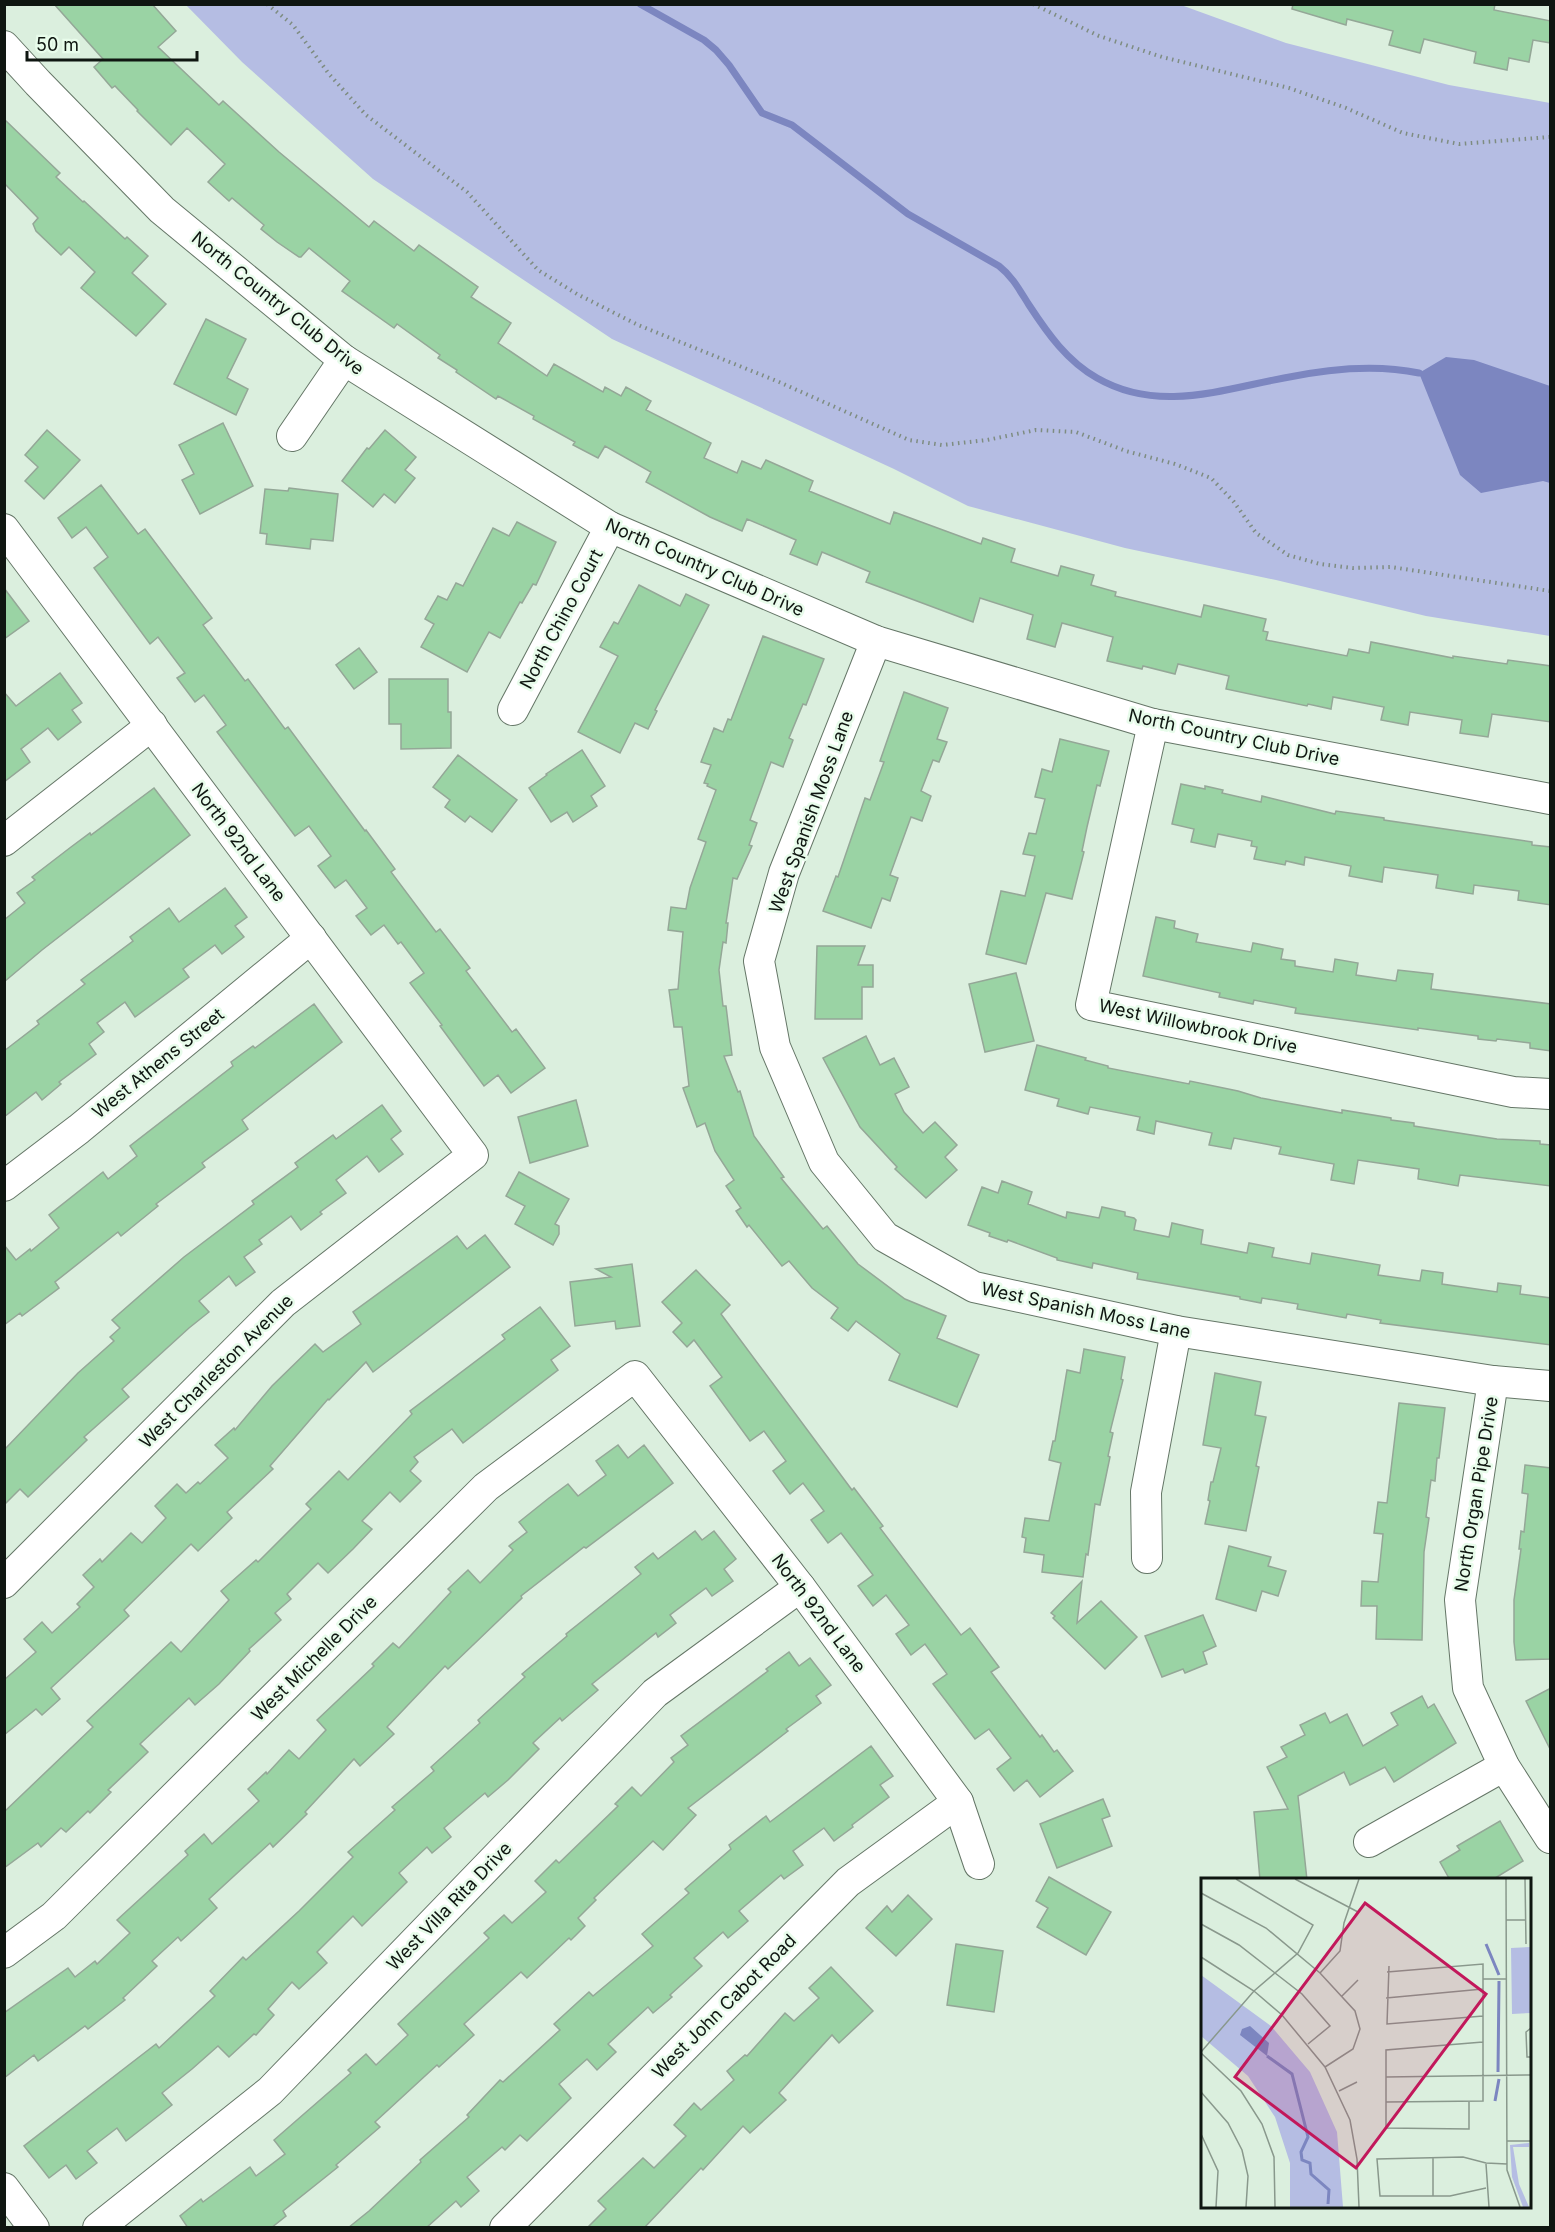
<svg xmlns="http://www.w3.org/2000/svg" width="1555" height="2232" viewBox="0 0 1555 2232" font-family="Inter,sans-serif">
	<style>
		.green { fill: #b5bde3 }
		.water { fill: #7c86c0 }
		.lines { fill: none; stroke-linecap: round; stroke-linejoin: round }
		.stream { stroke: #7c86c0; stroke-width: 7 }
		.building { fill: #9ad3a4; stroke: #94a797; stroke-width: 1.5 }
		.minor-casing { stroke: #657667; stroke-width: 32 }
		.path { stroke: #7e8c81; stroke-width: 4; stroke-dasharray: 1.5 4.5; stroke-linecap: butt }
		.minor { stroke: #fff; stroke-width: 30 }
		.labels { text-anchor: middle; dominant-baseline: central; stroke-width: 5; stroke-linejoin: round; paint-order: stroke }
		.street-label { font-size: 18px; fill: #0f1611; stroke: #e8fceb }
		.inset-river { fill: none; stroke: #7c86c0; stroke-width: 3 }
		.inset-road { fill: none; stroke: #89988c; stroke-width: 1.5 }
		.view { fill: #c2185b; fill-opacity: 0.15; stroke: #c2185b; stroke-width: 3 }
		.inset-edge { fill: none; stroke: #0f1611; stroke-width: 3 }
	</style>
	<rect width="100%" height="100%" fill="#dbefde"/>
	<!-- green -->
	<path class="green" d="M186,5H1181L1286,43L1449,85L1550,103V636L1426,616L1276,580L1125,548L968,506L894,469L612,339L373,179L242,62Z"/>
	<!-- water -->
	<path class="water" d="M1446,357L1474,360L1550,386V483L1543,481L1481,493L1460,475L1419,373Z"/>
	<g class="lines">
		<!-- stream -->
		<path class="stream" d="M640,4L704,40L716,50L729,65L762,113L792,125L908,214L999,266C1013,277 1020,291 1029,305C1048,334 1067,361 1097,378C1158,413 1220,390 1284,378C1327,369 1376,364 1419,373"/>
	</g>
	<!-- building -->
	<g class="building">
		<path d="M54,4H152L176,31L158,47L219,105L223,101L279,152L369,227L374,221L414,251L419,245L478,287L471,297L511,323L498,343L547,376L554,364L603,392L605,387L621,396L626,387L651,401L646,410L711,443L704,458L737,473L742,461L761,469L766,460L813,481L809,491L890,524L894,512L981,544L983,538L1015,549L1011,562L1058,576L1061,566L1094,575L1091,585L1116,592L1115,596L1201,617L1204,605L1266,619L1263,631L1268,632L1266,640L1347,656L1349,649L1369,653L1371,642L1453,658V656L1507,664L1508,660L1551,666V722L1492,714L1488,737L1460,733L1462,720L1410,712L1408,725L1381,720L1384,707L1333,697L1331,709L1308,704L1307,706L1226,689L1229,676L1178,664L1175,674L1143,666L1142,669L1107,661L1113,637L1062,623L1055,647L1027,639L1033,615L980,598L973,622L866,582L870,572L822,552L817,565L790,554L796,540L747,519L742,531L710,517L646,482L651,472L605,446L598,458L573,445L575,442L533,419L534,416L498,396L496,399L456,372L457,370L438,358L440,355L397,324L394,328L342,291L350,281L309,248L301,257H299L277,242L261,229L264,225L232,198L229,201L208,182L225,164L187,128L171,145L137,111L138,110L115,86L112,88L94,67L103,59Z"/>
		<path d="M1293,4H1495L1494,10L1551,21V43L1533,40L1529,62L1509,58L1507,70L1474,63L1476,52L1424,39L1420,53L1389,45L1393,31L1347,19L1346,25L1292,9Z"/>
		<path d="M4,119L60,173L56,177L83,202L84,201L125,239L127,237L148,256L132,273L166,304L136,336L81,288L95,272L69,247L61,255L36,231L33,224L38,218L4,183Z"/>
		<path d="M206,319L246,339L227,378L248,389L236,415L174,384Z"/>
		<path d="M223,423L253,486L200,514L182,480L194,474L179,445Z"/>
		<path d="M47,430L80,460L44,499L25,481L38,467L25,455Z"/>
		<path d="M385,430L416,457L405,470L415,478L395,503L384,494L373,507L342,481L367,448L369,449Z"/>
		<path d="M101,485L138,534L145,529L212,618L203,625L245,681L248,679L285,729L288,727L365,831L366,830L395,869L391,872L436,932L440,929L470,968L466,971L512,1032L516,1029L545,1068L511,1093L498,1075L484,1086L440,1026L442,1025L410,983L424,973L401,942L398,944L384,925L371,935L356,916L367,908L346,880L335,888L318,866L331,856L309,826L295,836L217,732L226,725L204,695L195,702L177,678L185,673L158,637L150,644L94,568L108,557L86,527L72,538L58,518Z"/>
		<path d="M289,488L338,494L333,541L311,539L310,549L266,544L267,534L260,533L265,489L288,491Z"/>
		<path d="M517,522L556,542L536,585L533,584L522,603L520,602L500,638L489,632L467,672L421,647L434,624L425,619L438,596L447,600L456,583L463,586L493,528L509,536Z"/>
		<path d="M639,585L680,606L686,594L709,605L655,710L657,711L648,729L635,723L620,753L578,732L618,656L600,647L614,622L618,624Z"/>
		<path d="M4,588L29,621L4,639Z"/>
		<path d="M763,636L824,659L806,705L803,704L789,738L793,740L783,767L771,762L750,820L757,823L749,845L752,846L737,879L733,878L726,923H728L726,943L723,942L719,970L723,1006H726L732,1055L724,1056L738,1092L740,1091L754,1136L784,1177L781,1178L823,1229L827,1226L858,1264L905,1299L946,1316L937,1338L979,1355L957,1407L889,1380L900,1354L856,1321L848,1331L831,1318L838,1308L812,1288L789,1261L782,1266L749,1225L747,1227L736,1211L741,1208L726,1186L734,1180L715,1151L705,1123L697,1127L683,1088L689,1086L682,1027H674L669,990L678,989L683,932L668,930L671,907L686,909L690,888L706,842L698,839L716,790L707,786L708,784L704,783L711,765L701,762L714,728L723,732L728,719L731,720Z"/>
		<path d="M359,648L377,672L354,689L336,665Z"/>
		<path d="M60,673L82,703L72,710L81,722L58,740L48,728L21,749L30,762L4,782V692L16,706Z"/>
		<path d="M389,679H448V712H451V748L401,749V724H389Z"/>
		<path d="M904,692L948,708L937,739L947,742L939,762L933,760L921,791L931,796L922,821L911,817L890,875L898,878L890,901L882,898L871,928L823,911L836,876L838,877L865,798L870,800L884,762L880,761Z"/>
		<path d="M1060,739L1109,751L1100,786L1097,785L1087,827L1082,851L1084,852L1072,899L1046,893L1026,964L986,954L1001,891L1025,896L1035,856L1023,854L1029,833L1036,834L1045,799L1035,797L1042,769L1052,772Z"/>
		<path d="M582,750L605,786L591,796L597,806L573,822L567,812L551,822L529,788L547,775L546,774Z"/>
		<path d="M458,755L517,800L492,832L470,816L465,822L445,807L450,800L433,787Z"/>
		<path d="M1181,784L1205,789V786L1223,790L1222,793L1261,802L1262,796L1335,814L1336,811L1384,818V820L1532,842V845L1551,847V905L1518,900L1519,891L1474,885L1473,894L1436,888L1438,875L1384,867L1382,882L1349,876L1351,866L1305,857L1304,865L1286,861L1285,865L1254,859L1257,847L1251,846L1252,841L1218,834L1215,847L1191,842L1194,829L1172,824Z"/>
		<path d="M154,788L190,835L42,950L4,982V920L25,903L17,893L35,880L32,877L71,847L90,833L91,835Z"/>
		<path d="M225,888L247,917L235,926L244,937L222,954L215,945L183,969L189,977L135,1017L125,1002L97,1023L104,1032L89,1044L96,1054L59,1082L61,1084L42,1100L36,1092L4,1117V1051L39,1024L37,1021L85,984L81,980L133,941L130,937L169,908L179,922Z"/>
		<path d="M1156,917L1175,921L1174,928L1198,934L1196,942L1251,952L1253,943L1283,949L1281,959L1295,961V966L1333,972L1335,959L1358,963L1356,975L1396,981L1398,970L1433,974L1431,989L1551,1004V1051L1530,1048V1043L1497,1039L1496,1041L1478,1039V1036L1418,1028V1030L1295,1013L1296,1008L1254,1000L1253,1004L1219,997L1220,993L1143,976Z"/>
		<path d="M817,946H865L858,965H873V987H862V1019H815Z"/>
		<path d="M1016,973L1034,1041L985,1052L969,984Z"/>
		<path d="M314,1004L342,1042L242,1120L248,1129L202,1163L205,1167L156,1204L158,1206L121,1236L118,1232L55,1282L59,1288L22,1316L20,1313L4,1325V1245L16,1260L30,1249L31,1251L59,1228L49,1215L103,1172L108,1179L137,1156L130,1146L233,1066L231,1062L253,1046L255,1048Z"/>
		<path d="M866,1036L880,1065L894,1058L909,1087L895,1094L904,1112L923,1133L935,1122L957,1145L945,1157L957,1170L926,1198L895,1169L897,1167L860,1127L823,1058Z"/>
		<path d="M1037,1045L1086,1058L1085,1060L1108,1066V1068L1189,1084L1190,1081L1238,1091L1261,1098L1342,1113V1110L1391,1118V1120L1414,1123V1126L1497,1139L1540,1141V1144L1551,1145V1186L1460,1175L1458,1186L1418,1179L1419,1169L1358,1160L1354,1184L1331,1180L1334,1164L1279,1154L1281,1147L1234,1138L1231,1149L1209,1145L1212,1133L1156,1121L1154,1134L1137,1130L1140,1117L1090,1107L1088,1114L1057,1106L1059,1099L1025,1090Z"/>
		<path d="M576,1100L588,1146L530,1163L518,1117Z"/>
		<path d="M382,1105L401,1131L391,1139L403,1154L379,1172L367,1156L336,1180L346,1193L320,1212L322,1214L301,1230L291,1216L259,1240L262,1244L244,1257L255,1272L236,1286L229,1276L199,1301L209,1312L189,1328L122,1389L129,1397L84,1437L87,1440L28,1497L20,1489L4,1505V1450L78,1373L114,1341L110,1337L120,1328L112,1320L184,1257L254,1204L252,1201L298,1167L295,1163L333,1135L336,1139Z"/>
		<path d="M519,1172L569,1199L555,1224L559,1226V1234L553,1245L515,1224L525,1206L506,1196Z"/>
		<path d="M1002,1181L1032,1192L1028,1204L1066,1218L1067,1212L1099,1218L1102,1207L1125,1212V1216L1134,1218L1136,1220L1134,1230L1169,1237L1172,1223L1203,1230L1201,1244L1247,1253L1249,1243L1274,1248L1272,1257L1310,1264L1312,1253L1380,1265L1378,1275L1420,1281L1422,1270L1443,1273L1442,1284L1497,1292L1498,1283L1521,1286L1520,1294L1551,1298V1345L1380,1323L1381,1320L1347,1314L1346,1318L1297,1309L1298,1304L1262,1298L1261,1303L1240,1299V1297L1137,1279L1138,1273L1093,1263L1092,1268L1057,1260V1258L1008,1240L1007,1242L989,1236L990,1233L968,1225L982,1187L998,1193Z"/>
		<path d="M485,1235L510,1267L373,1372L366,1362L329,1400L328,1399L270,1466L273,1469L227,1512L232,1518L198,1551L191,1544L124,1610L129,1616L51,1688L60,1699L42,1715L36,1709L4,1735V1680L36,1652L24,1639L42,1622L52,1633L80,1607L77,1604L94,1587L83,1575L100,1559L102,1562L131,1533L142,1543L166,1518L155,1506L177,1484L186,1493L198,1482L200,1484L228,1458L215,1445L234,1428L235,1430L272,1386L315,1344L323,1352L361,1324L353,1312L457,1236L467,1249Z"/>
		<path d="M632,1264L640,1326L616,1329L615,1321L575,1326L570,1282L611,1277L596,1269Z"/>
		<path d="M696,1270L730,1305L721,1314L852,1490L854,1488L883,1526L880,1528L961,1635L970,1628L999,1667L991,1672L1040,1737L1042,1735L1054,1752L1057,1750L1073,1771L1040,1797L1027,1780L1014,1791L997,1769L1011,1758L989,1729L975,1739L933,1684L947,1674L925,1644L911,1655L896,1634L909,1625L886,1595L873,1606L858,1586L873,1575L841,1533L828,1543L811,1520L824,1511L803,1483L790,1494L773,1471L786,1461L764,1431L750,1441L710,1386L722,1377L694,1340L687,1347L673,1332L682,1323L662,1302Z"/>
		<path d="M540,1307L570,1346L551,1360L558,1370L463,1443L452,1429L414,1457L418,1462L410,1471L421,1481L400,1502L390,1492L362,1521L372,1529L353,1549L328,1573L318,1563L287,1594L291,1599L275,1613L281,1620L249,1649L250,1651L219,1684L195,1705L189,1698L140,1744L148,1752L108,1790L111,1792L90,1813L88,1811L66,1832L61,1828L41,1847L38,1843L4,1868V1812L93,1727L87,1721L171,1642L181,1652L229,1600L221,1591L256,1560L258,1562L311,1509L306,1504L339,1471L348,1480L412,1414L410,1411L505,1339L502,1335Z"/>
		<path d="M1084,1349L1125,1357L1121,1379L1123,1380L1110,1432L1113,1433L1108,1456L1110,1457L1100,1505L1095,1504L1088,1555L1086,1554L1083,1577L1042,1572L1044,1555L1024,1552L1026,1538L1022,1537L1025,1518L1049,1521L1061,1463L1049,1460L1053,1441H1055L1067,1370L1080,1373Z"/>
		<path d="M1215,1373L1261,1382L1255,1415L1266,1417L1256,1466L1259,1467L1246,1531L1205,1524L1210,1501L1208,1500L1211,1482H1213L1221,1448L1203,1445Z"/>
		<path d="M1399,1403L1445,1408L1439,1458H1437L1435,1481L1431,1480L1426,1517L1429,1518L1424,1552L1422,1640L1376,1639L1377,1606H1361L1362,1581L1378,1582L1383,1534L1374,1533L1378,1502L1387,1503Z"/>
		<path d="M618,1445L628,1458L644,1445L673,1483L586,1548L584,1547L521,1596L522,1598L448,1669L445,1666L387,1727L394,1734L360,1766L354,1759L305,1812L307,1814L273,1847L270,1843L209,1899L217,1908L181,1941L178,1937L152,1961L157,1966L123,1998L125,2000L88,2029L85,2026L38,2061L34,2055L4,2078V2013L68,1968L75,1977L95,1961L97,1964L130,1933L117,1920L188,1855L185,1851L204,1834L212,1844L259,1801L248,1789L266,1772L267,1774L289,1750L299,1759L326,1730L317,1720L374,1666L372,1664L393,1643L399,1648L451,1592L448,1589L468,1570L480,1583L513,1550L509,1546L527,1532L519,1522L549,1498L568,1484L578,1496L606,1475L596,1461Z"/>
		<path d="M1525,1465L1551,1468V1659L1516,1660L1514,1642V1600L1521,1549H1519L1521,1531L1524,1532L1528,1494L1522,1493Z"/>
		<path d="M695,1531L702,1540L714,1531L736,1559L724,1569L733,1581L712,1596L706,1588L670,1615L676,1623L658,1637L656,1633L592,1684L598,1690L562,1721L560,1718L533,1743L539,1749L508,1780L488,1797L485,1793L444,1828L451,1837L432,1853L427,1847L399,1873L407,1882L362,1926L353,1916L317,1952L327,1963L299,1989L292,1982L268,2009L274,2015L256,2035L254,2034L229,2057L218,2046L192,2069L162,2093L172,2105L126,2141L117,2128L87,2151L97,2163L76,2179L66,2165L49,2178L24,2146L156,2044L159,2048L215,1996L210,1991L243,1957L246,1960L299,1911L353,1857L348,1852L395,1810L392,1807L434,1771L431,1767L480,1723L478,1720L525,1677L522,1674L567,1636L566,1634L641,1574L635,1567L653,1553L658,1559Z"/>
		<path d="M1229,1546L1271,1557L1268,1566L1286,1571L1278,1596L1262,1591L1256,1611L1216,1599Z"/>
		<path d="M1082,1581L1077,1623L1101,1601L1137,1637L1105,1669L1053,1618L1055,1616L1051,1613Z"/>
		<path d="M1203,1615L1216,1646L1203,1652L1207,1664L1185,1673L1183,1669L1162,1677L1145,1636Z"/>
		<path d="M789,1652L799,1666L810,1658L831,1685L816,1696L821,1703L786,1729L788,1731L688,1808L696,1815L663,1850L653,1841L594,1898L596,1900L578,1918L585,1926L571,1940L569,1938L527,1978L521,1972L464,2024L474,2035L439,2067L437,2065L375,2122L380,2127L336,2165L338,2167L283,2211L286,2216L271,2228H188L180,2216L201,2199L203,2202L250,2167L256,2176L285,2154L274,2140L351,2073L348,2070L366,2054L376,2065L408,2035L398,2024L489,1938L484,1933L504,1915L512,1923L546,1892L535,1881L556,1860L559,1863L618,1806L615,1804L632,1787L641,1796L674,1762L671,1758L688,1745L681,1736L768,1671L766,1669Z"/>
		<path d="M1551,1688V1751L1526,1701Z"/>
		<path d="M1422,1696L1428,1708L1434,1704L1456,1743L1394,1782L1385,1767L1350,1785L1344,1772L1298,1796L1307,1880H1260L1254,1812L1288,1809L1267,1767L1287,1757L1281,1747L1305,1735L1300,1725L1325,1713L1330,1723L1347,1714L1363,1746L1398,1725L1391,1713Z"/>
		<path d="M871,1746L893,1776L880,1785L889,1797L852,1825L853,1827L834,1841L824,1828L793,1851L803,1865L784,1879L781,1875L739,1911L748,1921L728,1938L723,1932L694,1958L702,1966L670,1995L672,1997L653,2013L648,2007L608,2044L616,2052L597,2070L587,2059L559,2084L571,2098L527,2141L520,2135L505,2150L502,2147L467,2177L479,2191L461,2207L456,2201L426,2228H348L369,2211L421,2162L420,2160L469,2117L467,2115L500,2080L503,2082L560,2030L554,2024L589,1992L593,1996L653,1946L642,1934L689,1893L685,1889L731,1849L729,1845L766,1816L770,1822Z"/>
		<path d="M1103,1799L1110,1816L1102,1819L1112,1846L1057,1868L1040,1824Z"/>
		<path d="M1500,1821L1523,1861L1492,1880H1450L1440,1862L1460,1850L1457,1846Z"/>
		<path d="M1049,1877L1111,1912L1086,1955L1037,1927L1048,1908L1036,1901Z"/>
		<path d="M908,1895L932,1919L896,1956L866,1928L887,1906L892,1912Z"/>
		<path d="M956,1944L1003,1951L994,2012L947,2005Z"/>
		<path d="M831,1967L873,2011L839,2043L832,2035L779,2093L786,2100L750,2133L743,2126L703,2170L701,2168L644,2228H587L606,2209L598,2201L643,2158L654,2168L686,2136L674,2125L694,2103L701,2110L734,2080L727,2071L745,2055L747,2056L785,2013L794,2021L819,1998L809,1988Z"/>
	</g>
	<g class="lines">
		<!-- minor casing -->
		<g class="minor-casing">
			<g id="minor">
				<path d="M4,46L38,83L162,210L344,360L610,527L876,641L1153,724L1550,799"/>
				<path d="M292,436L344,360"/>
				<path d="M4,529L473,1155L283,1303L4,1583"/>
				<path d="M876,641L784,873L759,961L775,1047L824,1162L885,1237L974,1287L1176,1331L1493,1381L1550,1386"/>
				<path d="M513,710L610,527"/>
				<path d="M1153,724L1091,1005L1513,1092L1550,1094"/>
				<path d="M4,841L152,725"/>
				<path d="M4,1186L79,1129L311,938"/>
				<path d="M1493,1381L1460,1600L1468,1688L1504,1766L1550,1838"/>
				<path d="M1147,1558L1146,1492L1176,1331"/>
				<path d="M1369,1842L1504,1766"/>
				<path d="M4,1953L54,1916L486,1487L635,1376L800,1587L958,1802L979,1864"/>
				<path d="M4,2188L34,2228"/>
				<path d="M98,2228L270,2091L655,1693L800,1587"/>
				<path d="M505,2228L848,1882L958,1802"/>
			</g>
		</g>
		<!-- path -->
		<g class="path">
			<path d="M267,4L293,25L329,74L366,115L467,192L538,270L577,294L638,325L779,382L909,440L942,445L987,440L1036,430L1076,432L1126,451L1175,464L1211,478L1234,502L1256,533L1288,555L1320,564L1353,568L1391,567L1550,591"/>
			<path d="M1033,4L1099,36L1162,57L1289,88L1346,108L1403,133L1459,144L1550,137"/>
		</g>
		<!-- minor -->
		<use href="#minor" class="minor"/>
	</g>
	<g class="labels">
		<!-- street labels -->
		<g class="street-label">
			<text transform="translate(278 303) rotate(39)">North Country Club Drive</text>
			<text transform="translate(705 567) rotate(24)">North Country Club Drive</text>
			<text transform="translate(561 619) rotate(-62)">North Chino Court</text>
			<text transform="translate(1234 737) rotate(12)">North Country Club Drive</text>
			<text transform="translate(811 812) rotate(-70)">West Spanish Moss Lane</text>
			<text transform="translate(239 842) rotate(53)">North 92nd Lane</text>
			<text transform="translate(1198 1026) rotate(12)">West Willowbrook Drive</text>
			<text transform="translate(158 1063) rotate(-39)">West Athens Street</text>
			<text transform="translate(1086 1310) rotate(12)">West Spanish Moss Lane</text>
			<text transform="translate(216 1371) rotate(-45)">West Charleston Avenue</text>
			<text transform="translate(1476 1494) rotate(-81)">North Organ Pipe Drive</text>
			<text transform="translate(819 1613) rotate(53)">North 92nd Lane</text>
			<text transform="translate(314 1658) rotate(-45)">West Michelle Drive</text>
			<text transform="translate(449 1906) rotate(-46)">West Villa Rita Drive</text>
			<text transform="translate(724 2006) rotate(-45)">West John Cabot Road</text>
		</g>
	</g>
	<!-- overview -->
	<g transform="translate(1201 1878)">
		<rect width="330" height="330" fill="#dbefde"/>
		<path d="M330,69V135L311,136L310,70ZM0,97L70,148L109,194L136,254L142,329H89V285L74,239L47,198L0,158ZM328,265V269H312L318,306L328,329H322L311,299L309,267Z" fill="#b5bde3"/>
		<path d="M49,148L68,165L66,178L39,157L41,151Z" fill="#7c86c0"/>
		<path class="inset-river" d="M285,66L298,97M66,178L91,196L107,259L100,274L101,282L109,285L110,296L128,312L127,326M297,194L298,103M294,223L298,201"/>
		<path class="inset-road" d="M94,1L157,34M305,1L306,292L319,329M324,1L325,66M0,15L65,50L119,95L154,133L159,151L152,171L124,189M305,42H325M0,46L38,67L101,116L129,148L107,166M0,79L53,113L81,137L124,189L149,242L156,281L158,329M188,88L186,146L282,138M119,95L139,73L143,45L158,1M282,101H305M141,118L157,102M185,120L282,111M330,150L325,154L326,179H330M0,174L53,113L97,75L112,47L35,1M0,175L40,213L61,246L73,279L74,329M185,199L330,197M138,213L156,204M0,214L27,245L41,272L47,298L45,329M268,223V251L185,250V172L282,164M185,224L282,223V86L186,94M0,256L17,293L15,329M306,263H330M232,279V318M285,286L288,329M285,310L249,318H179L176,281L262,279L285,285L306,286"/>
		<path class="view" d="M164,25L285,116L155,290L34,199Z"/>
		<rect width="330" height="330" class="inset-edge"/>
	</g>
	<!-- border -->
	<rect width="1555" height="2232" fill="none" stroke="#0f1611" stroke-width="12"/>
	<!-- scale -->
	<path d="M27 51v9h170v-9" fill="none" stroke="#0f1611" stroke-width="3"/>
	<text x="36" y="51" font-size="18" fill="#0f1611" stroke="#e8fceb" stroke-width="4.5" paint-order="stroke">50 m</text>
</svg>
